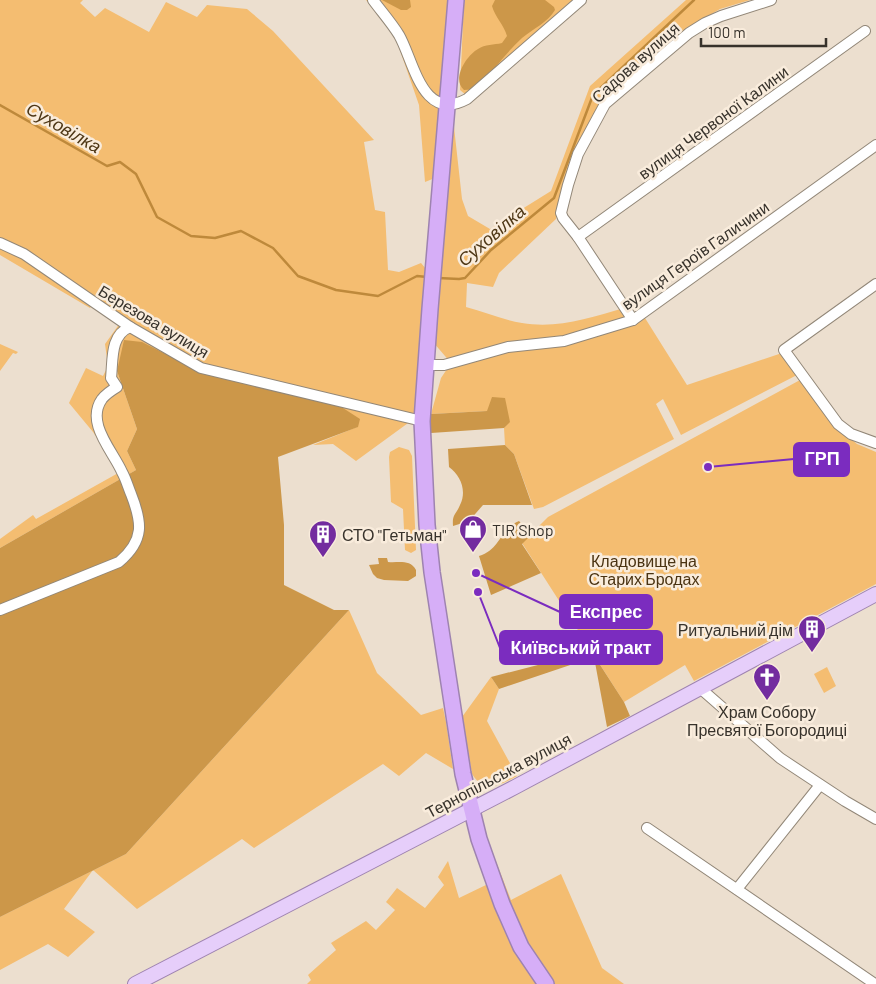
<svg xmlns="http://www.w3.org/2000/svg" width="876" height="984" viewBox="0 0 876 984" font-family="Barlow,sans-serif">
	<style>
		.green { fill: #f4bd71 }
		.forest { fill: #cc9749 }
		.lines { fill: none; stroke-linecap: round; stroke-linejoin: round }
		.stream { stroke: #be893b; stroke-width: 2.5 }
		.minor-casing { stroke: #928778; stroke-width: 12 }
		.major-casing { stroke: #9e83b0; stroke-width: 16 }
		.highway-casing { stroke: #9e83b0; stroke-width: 18 }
		.minor { stroke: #fff; stroke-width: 10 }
		.major { stroke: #e6cefa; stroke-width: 14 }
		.highway { stroke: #d6aef7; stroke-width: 15 }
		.labels { text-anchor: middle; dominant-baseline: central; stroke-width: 5; stroke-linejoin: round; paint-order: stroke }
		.street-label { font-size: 16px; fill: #37322b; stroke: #f9ecdc }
		.poi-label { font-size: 16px; fill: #37322b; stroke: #f9ecdc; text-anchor: start }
		.park-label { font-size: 16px; fill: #4a3312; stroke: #f9ecdc }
		.water-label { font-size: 18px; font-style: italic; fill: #4e3716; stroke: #f9ecdc }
		.leader { fill: none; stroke: #7b2cbf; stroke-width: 2 }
		.callout-dot { fill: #7b2cbf; stroke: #f9ecdc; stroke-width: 2 }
		.callout { fill: #7b2cbf; stroke: #7b2cbf; stroke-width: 2 }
		.callout-label { font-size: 18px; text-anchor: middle; font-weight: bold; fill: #fff }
	</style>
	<rect width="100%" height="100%" fill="#ecdfcf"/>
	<!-- green -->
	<g class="green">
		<path d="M0,0H83L80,3L95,17L105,8L149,32L166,2L197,17L207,5L247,9L273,31L374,140L364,142L375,210L385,212L388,270L399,272L421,263L426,269L415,418L356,461L333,444L313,445L357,427L117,371L137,429L127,451L136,470L0,548V539L33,515L36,519L120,472L93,432L69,403L86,368L103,376L108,366L105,344L120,323L92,305L90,308L0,255Z"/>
		<path d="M366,0H449L435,178L425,182L419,105L395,36Z"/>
		<path d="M464,0H581L466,95L460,90Z"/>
		<path d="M686,0H750L720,9L686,29L602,100L584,133L558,207L556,219L499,273L493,287L467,283L466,307C485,312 503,320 522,323C557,329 590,318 624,308L633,326L645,318L687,385L782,353L797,375L681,435L663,399L656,404L674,439L543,507L534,509L514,454L505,445L504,428L510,421L487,411L431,414L441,378L451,363L433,342L453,118L462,199L468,216L490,229L551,191L590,86Z"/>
		<path d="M0,344L18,352L16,354L13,353L0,371Z"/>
		<path d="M800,380L837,427L857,444L876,452V584L694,681L685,665L624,702L522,543L548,517Z"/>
		<path d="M399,447L409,450L412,456L416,550L411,553L405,550L403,509L391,502L389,457L390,452Z"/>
		<path d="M349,610L377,673L421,715L443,708L446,722L453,769L426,753L399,776L383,764L254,848L242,839L137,909L93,870L64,909L95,932L68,957L48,944L0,970V917L126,854Z"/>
		<path d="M827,667L836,686L824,693L814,674Z"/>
		<path d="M491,677L499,689L487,721L517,776C500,785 484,794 472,774L462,717Z"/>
		<path d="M493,854L511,900L561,874L602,968L624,984H551L525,945L491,857Z"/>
		<path d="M448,861L459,898L488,884L540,984H307L311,980L308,975L336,950L331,943L366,921L376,930L395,910L386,902L397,888L425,908L444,885L438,877Z"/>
	</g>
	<!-- forest -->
	<g class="forest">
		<path d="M382,0H410L411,7L407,10H401Z"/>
		<path d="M495,0H545L554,7L555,10C548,22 533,29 522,38C506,53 492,71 479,89L464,90C451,79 467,55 478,49C485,44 494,45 502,43L507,36C504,25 495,17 492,6Z"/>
		<path d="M124,340L142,342L205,374L329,399L360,419L358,427L278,457L284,525V585L334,610H349L126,854L0,917V548L136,470L127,451L137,429L117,371Z"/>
		<path d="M492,397L505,398L510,422L504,428L431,433V414L487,411Z"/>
		<path d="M505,445L514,454L532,505H483L469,521L453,526C452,514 456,515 460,505C467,491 461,476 449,467L448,449Z"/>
		<path d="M519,521L531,535L522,544L541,573L491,595L479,556C500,550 500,529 519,521Z"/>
		<path d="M378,558H387L388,562C399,563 410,559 416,570V576L408,581L384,580L377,578L373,574L369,565L379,564Z"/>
		<path d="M594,657L499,689L491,677L561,659L572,661L595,657L624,702L630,716L607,727Z"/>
	</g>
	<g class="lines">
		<!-- stream -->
		<g class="stream">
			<path d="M0,105L107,166L120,162L136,174L157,217L191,236L215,238L241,231L273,248L298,276L336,290L378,296L417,276L427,277"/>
			<path d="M438,278L459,279L465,278L491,250L554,198L593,95L694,0"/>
		</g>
		<!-- minor casing -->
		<g class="minor-casing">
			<g id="minor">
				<path d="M373,0C381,11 391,22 399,35C414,61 422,123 467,99L581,0"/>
				<path d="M578,237L865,31"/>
				<path d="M0,243L24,254L130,327L201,368L422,421"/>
				<path d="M876,284L784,350L838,424L851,434L876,443"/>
				<path d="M633,320L578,237L563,218L561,213L568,185L578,154L605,104L689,33L705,23L721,16L771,0"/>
				<path d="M426,365H444L508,347L564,341L633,320L876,145"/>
				<path d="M0,610L119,562C145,540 142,522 131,494C128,487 126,479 122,472C113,451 85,423 102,399C106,394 112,390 117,387L111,378C113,360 110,335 130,327"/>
				<path d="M700,688L780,758L845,801L876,819"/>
				<path d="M647,828L875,984"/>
				<path d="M737,889L820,785"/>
			</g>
		</g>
		<!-- major casing -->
		<g class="major-casing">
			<path id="major" d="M135,984L515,787L876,594"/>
		</g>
		<!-- highway casing -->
		<g class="highway-casing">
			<path id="highway" d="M456,0L430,309L422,421L427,525L432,572L463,774L479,839L502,904L521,947L546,984"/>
		</g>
		<!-- minor -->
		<use href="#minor" class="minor"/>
		<!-- major -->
		<use href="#major" class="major"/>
		<!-- highway -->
		<use href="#highway" class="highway"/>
	</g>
	<!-- icons -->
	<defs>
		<g id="shop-pin" transform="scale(1.4375)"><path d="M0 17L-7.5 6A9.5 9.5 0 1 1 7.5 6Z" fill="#732c9f" stroke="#f9ecdc"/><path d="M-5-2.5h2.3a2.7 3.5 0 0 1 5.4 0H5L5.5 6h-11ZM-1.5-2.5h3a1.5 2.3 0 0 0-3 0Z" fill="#fff"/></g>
		<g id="building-pin" transform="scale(1.4375)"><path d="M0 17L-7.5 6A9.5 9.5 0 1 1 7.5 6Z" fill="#732c9f" stroke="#f9ecdc"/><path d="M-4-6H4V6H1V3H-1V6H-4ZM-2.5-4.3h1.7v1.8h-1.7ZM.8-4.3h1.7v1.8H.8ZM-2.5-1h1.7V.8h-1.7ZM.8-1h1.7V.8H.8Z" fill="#fff"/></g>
		<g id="church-pin" transform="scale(1.4375)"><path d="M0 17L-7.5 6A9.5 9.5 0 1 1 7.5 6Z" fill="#732c9f" stroke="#f9ecdc"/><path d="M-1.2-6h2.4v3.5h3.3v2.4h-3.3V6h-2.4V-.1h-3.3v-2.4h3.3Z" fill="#fff"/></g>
	</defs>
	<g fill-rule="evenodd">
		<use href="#shop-pin" x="473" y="529"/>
		<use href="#building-pin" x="323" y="534"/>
		<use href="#building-pin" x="812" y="629"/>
		<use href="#church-pin" x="767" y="677"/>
	</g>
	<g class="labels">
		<!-- street labels -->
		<g class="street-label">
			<text transform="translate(635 62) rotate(-42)">Садова вулиця</text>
			<text transform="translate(713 122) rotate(-36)">вулиця Червоної Калини</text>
			<text transform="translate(695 255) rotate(-35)">вулиця Героїв Галичини</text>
			<text transform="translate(154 321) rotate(31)">Березова вулиця</text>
			<text transform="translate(498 775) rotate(-28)">Тернопільська вулиця</text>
		</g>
		<!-- poi labels -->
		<g class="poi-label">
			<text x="492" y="529">TIR Shop</text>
			<text x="342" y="534">СТО "Гетьман"</text>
			<text x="793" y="629" text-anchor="end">Ритуальний дім</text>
			<text x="767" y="711" text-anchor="middle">Храм Собору<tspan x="767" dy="18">Пресвятої Богородиці</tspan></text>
		</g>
		<!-- park labels -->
		<g class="park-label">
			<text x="644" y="560">Кладовище на<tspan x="644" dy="18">Старих Бродах</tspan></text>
		</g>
		<!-- water labels -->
		<g class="water-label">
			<text transform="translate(64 127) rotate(30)">Суховілка</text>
			<text transform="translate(491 235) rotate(-41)">Суховілка</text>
		</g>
	</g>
	<!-- callouts -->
	<path class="leader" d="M708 467L794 459M476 573L560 612M478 592L500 648"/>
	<g class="callout-dot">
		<circle cx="708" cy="467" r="5"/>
		<circle cx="476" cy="573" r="5"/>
		<circle cx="478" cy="592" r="5"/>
	</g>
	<g class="callout">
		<rect x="794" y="443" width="55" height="33" rx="5"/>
		<rect x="560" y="595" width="92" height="33" rx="5"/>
		<rect x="500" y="631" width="162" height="33" rx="5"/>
	</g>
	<g class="callout-label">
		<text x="822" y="465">ГРП</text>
		<text x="606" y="618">Експрес</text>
		<text x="581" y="654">Київський тракт</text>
	</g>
	<!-- scale -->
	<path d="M701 38v8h125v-8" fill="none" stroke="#37322b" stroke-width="2.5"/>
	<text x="708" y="38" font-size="15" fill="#37322b" stroke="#f9ecdc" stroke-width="4" paint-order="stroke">100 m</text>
</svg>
